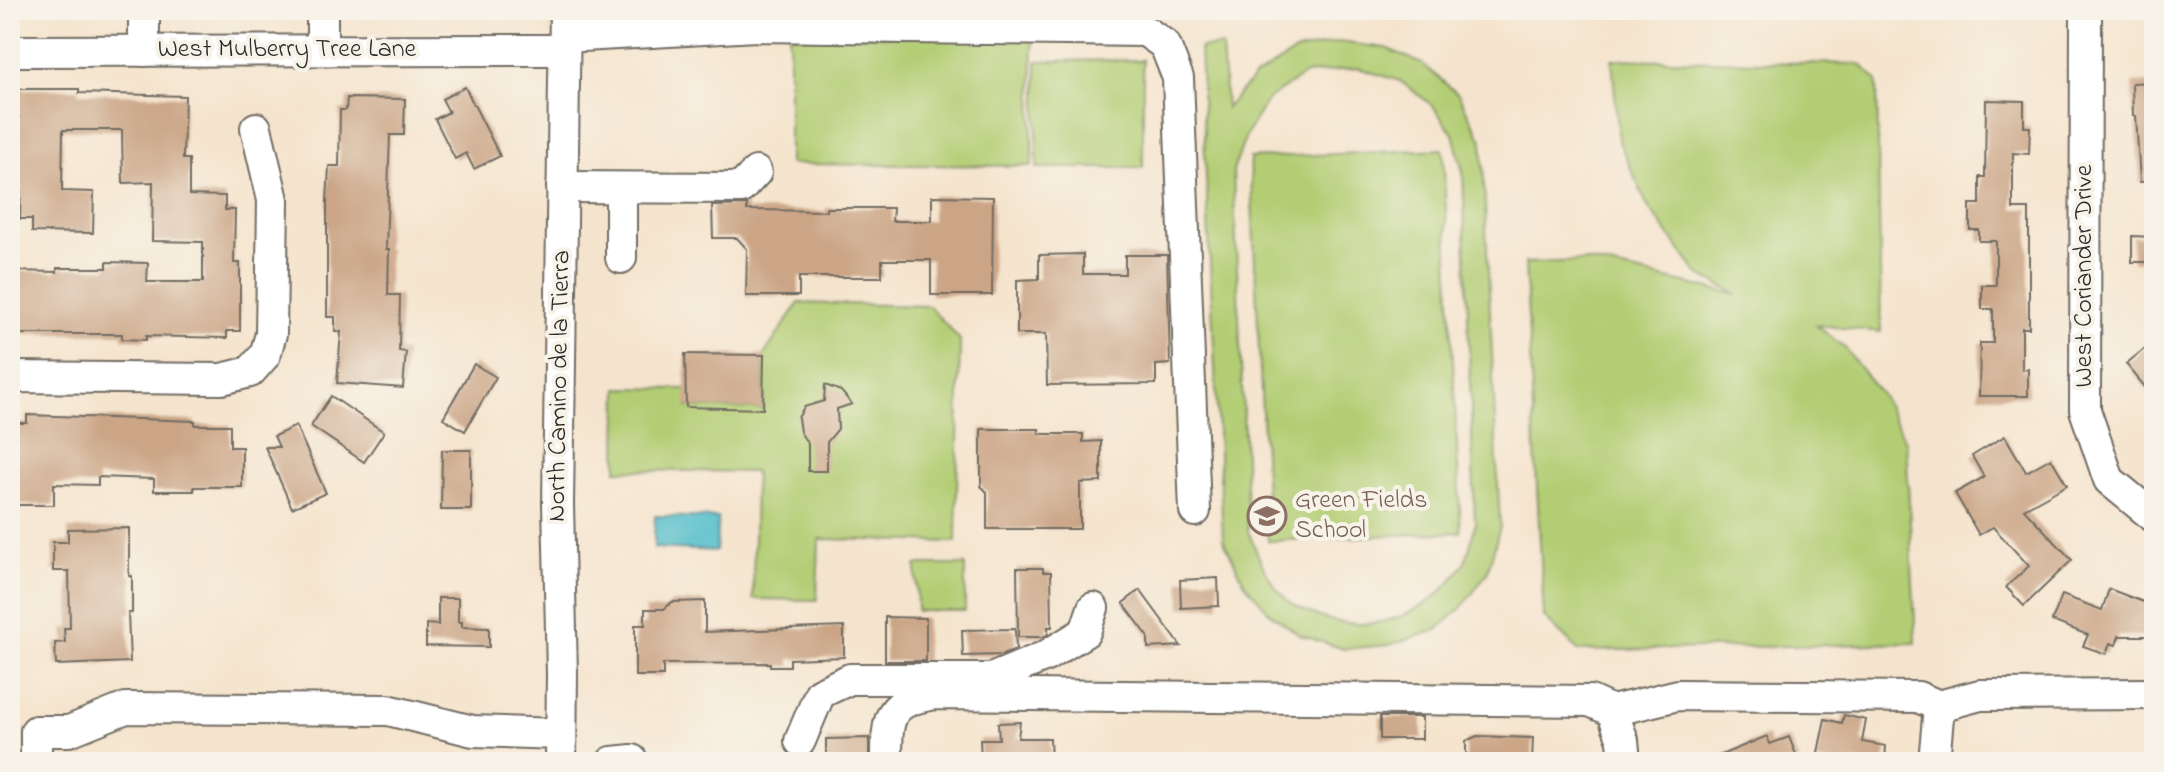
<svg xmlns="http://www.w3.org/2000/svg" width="2164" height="772" viewBox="0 0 2164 772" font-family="'Indie Flower',sans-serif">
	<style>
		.green { fill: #b2cd73; stroke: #6e7c4f; stroke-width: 2; fill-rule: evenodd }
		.water { fill: #51bdcb; stroke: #3e747b; stroke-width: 2 }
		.building { fill: #cba586 }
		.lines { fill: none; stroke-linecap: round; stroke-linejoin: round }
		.minor-casing { stroke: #726c64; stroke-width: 34 }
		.minor { stroke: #fff; stroke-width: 30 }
		.labels { text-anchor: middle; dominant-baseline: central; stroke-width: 8; stroke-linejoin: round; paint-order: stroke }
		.street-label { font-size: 26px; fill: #2b2b2b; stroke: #f7f3e8 }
		.education-label { font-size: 26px; fill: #785e54; stroke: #f7f3e8; text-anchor: start }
	</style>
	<rect width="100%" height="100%" fill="#f7f3e8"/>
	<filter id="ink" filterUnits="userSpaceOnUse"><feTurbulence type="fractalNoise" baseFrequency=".0125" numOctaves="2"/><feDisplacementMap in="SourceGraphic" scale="16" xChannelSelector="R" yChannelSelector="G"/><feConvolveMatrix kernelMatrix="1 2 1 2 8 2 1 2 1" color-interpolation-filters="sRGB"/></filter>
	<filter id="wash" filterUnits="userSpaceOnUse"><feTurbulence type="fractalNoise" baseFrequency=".006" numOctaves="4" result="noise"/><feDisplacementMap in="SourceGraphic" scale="32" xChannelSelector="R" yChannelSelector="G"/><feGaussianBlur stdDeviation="1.8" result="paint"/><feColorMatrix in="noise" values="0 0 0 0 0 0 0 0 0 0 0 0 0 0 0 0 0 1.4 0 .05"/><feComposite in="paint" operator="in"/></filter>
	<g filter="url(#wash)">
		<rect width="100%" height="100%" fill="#f5e4cd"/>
		<!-- green -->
		<g class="green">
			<path d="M789,35L1033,37L1032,166L789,164Z"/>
			<path d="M1339,42L1386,48L1421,63L1458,94L1482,140L1500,527L1487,573L1464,605L1437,630L1389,645L1344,649L1300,635L1270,613L1245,584L1223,539L1200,48L1222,46L1226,108L1254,77L1297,51ZM1358,68L1400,81L1432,105L1453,134L1463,172L1475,524C1472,536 1470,554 1463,565C1429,618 1365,639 1308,612C1303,609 1296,607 1291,603C1268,585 1259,557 1248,531L1233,171L1247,133L1268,99L1306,74Z"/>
			<path d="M1612,59L1860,64L1877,80L1881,332L1816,325L1844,347L1882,396L1906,442L1916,643L1579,651L1544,617L1525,263L1587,261L1738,295L1698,274L1647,205L1619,142Z"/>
			<path d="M1143,60V168H1037V61Z"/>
			<path d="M1443,149L1461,532L1268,541L1250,158Z"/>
			<path d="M799,303L929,306L960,340L956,542L819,539L817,600L753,599L755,472L617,470L618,388L687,389V407L763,409L764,355Z"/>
			<path d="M916,565H965V611H917Z"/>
		</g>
		<!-- water -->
		<path class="water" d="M655,516L718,518L716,551L654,548Z"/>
		<g id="blocks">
			<!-- building -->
			<g class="building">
				<path d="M2154,82V181L2140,182L2136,116H2133L2132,83Z"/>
				<path d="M465,87L500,156L474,169L466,153L455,159L435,119L449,112L442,99Z"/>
				<path d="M10,89H79V93L185,96L183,159H189V195L225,196V210H235L234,263H240V331H227V338L146,336V340L122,339V334H13L15,271L57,272V268H107V262L148,263L147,282H203V242L152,241L153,182L123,183L122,130H63L62,191L94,192L93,233L32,232V219H20L21,185H10V153H19V117H10Z"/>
				<path d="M347,98L405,99L404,135H390L386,249H389L388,295H400L399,351L406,352L403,388L337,383L341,332H335V317H327V201L329,166H339L340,110H346Z"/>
				<path d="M1986,100L2024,101V127H2030L2029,154L2013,153V209H2029V328H2022V370L2028,369V396H1979L1980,343H1993V309H1982V285H1996V241H1979V230H1970V204H1980V177H1985Z"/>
				<path d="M932,196L993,197L992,295H931V260H882V277H799V296H746L747,249L737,238H713L712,206L747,205V210L826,211V208H893L892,221H932Z"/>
				<path d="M2132,236L2154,237V262H2132Z"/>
				<path d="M1083,254V274H1125V255H1167L1170,364L1156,365V384L1047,385L1046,334H1017V280L1039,279V255Z"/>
				<path d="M2154,341V398L2126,364Z"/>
				<path d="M685,354L764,355L763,409L686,407Z"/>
				<path d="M474,364L496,377L465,431L443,418Z"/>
				<path d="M825,385L841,391L852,404L837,409L838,429L827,442V471H808V444L800,432L798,418L804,407L824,401Z"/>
				<path d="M331,396L384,432L364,462L311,426Z"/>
				<path d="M27,415L195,421V425H230V447H242V487H194V491H154V479L98,477V485L54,484V505H12V423H27Z"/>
				<path d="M296,426L326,493L292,508L265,447H279L274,436Z"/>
				<path d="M981,429H1039V434H1083V442L1101,441V482L1080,483V529H987V492L981,486Z"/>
				<path d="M2005,436L2026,472L2051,458L2067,485L2024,509L2072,560L2024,606L2006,587L2029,566L1993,527L1979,535L1955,493L1984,477L1972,456Z"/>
				<path d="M442,450H471V510H441Z"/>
				<path d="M129,528V576H132V613H128L130,662L56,665L55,643L65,642L64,628H70L69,571H53V542H68V529Z"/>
				<path d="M1017,568H1043V572H1051L1052,627H1048V634L1043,637H1018Z"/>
				<path d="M1218,578L1219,606L1181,608L1180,580Z"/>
				<path d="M2109,589L2154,606V636H2119L2116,645L2110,643L2106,654L2083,646L2088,635L2052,621L2062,595L2102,610Z"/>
				<path d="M1140,590L1181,646L1148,648V636L1123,603Z"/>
				<path d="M438,598H458V622H462V627L489,628V647L426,646V624L438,625Z"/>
				<path d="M705,601V632L844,627V657L790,659V666H770V663L663,664V676H635V625H645V609H664L672,602Z"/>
				<path d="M885,617L926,618V661H885Z"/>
				<path d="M1015,629L1016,649L1002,655L963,656L962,630Z"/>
				<path d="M1844,715L1866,720L1862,742L1886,746L1885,762H1816L1825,719L1842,723Z"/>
				<rect x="1380" y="717" width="42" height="22"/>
				<path d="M1020,722L1018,738H1050L1051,762H981L980,739H999L998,723Z"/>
				<path d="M1477,736L1533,738L1532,762H1466V741Z"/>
				<path d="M1767,736L1770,744L1789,737L1799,762H1704Z"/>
				<path d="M869,738V762H826V739Z"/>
			</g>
		</g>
	</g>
	<g filter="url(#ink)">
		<use href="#blocks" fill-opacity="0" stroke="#726c64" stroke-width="2"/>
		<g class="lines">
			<!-- minor casing -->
			<g class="minor-casing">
				<g id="minor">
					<path d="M322,10V48"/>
					<path d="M2086,10L2085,410L2109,480L2154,517"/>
					<path d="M565,37L756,26L1145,31L1165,45L1178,78L1195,511"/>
					<path d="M10,51L564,50"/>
					<path d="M144,51V10"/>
					<path d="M562,187L741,188L756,172"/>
					<path d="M621,188V258"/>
					<path d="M10,377L222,379L250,372L265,355L271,334L273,200L256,128"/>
					<path d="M1612,711L1678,695L1918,697L1939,706L1980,695L2154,694"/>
					<path d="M800,741L820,693L850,679H991L1046,656L1085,632L1093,608"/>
					<path d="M36,762V731H69L126,708L388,710L473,731L560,734"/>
					<path d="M561,762L562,674L558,504L565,10"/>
					<path d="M612,762L632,760"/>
					<path d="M887,762C887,716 887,701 937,694L1590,701L1612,711L1623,740L1625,762"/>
					<path d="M1934,762L1939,706"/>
				</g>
			</g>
			<!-- minor -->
			<use href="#minor" class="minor"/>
		</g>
	</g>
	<!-- icons -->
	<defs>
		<g id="school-ring" transform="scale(2)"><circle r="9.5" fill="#f7f3e8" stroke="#8d6e63" stroke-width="1.5"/><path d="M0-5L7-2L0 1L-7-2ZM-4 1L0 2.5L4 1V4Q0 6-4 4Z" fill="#8d6e63"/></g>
	</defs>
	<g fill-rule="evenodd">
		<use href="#school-ring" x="1267" y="516"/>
	</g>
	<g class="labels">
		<!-- street labels -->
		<g class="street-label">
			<text x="287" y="50">West Mulberry Tree Lane</text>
			<text transform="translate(2085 276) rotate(-90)">West Coriander Drive</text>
			<text transform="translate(560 386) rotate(-89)">North Camino de la Tierra</text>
		</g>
		<!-- education labels -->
		<g class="education-label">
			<text x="1295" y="501">Green Fields<tspan x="1295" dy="30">School</tspan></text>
		</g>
	</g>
	<!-- margin -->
	<rect width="2164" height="772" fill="none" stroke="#f7f3e8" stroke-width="40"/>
</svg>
